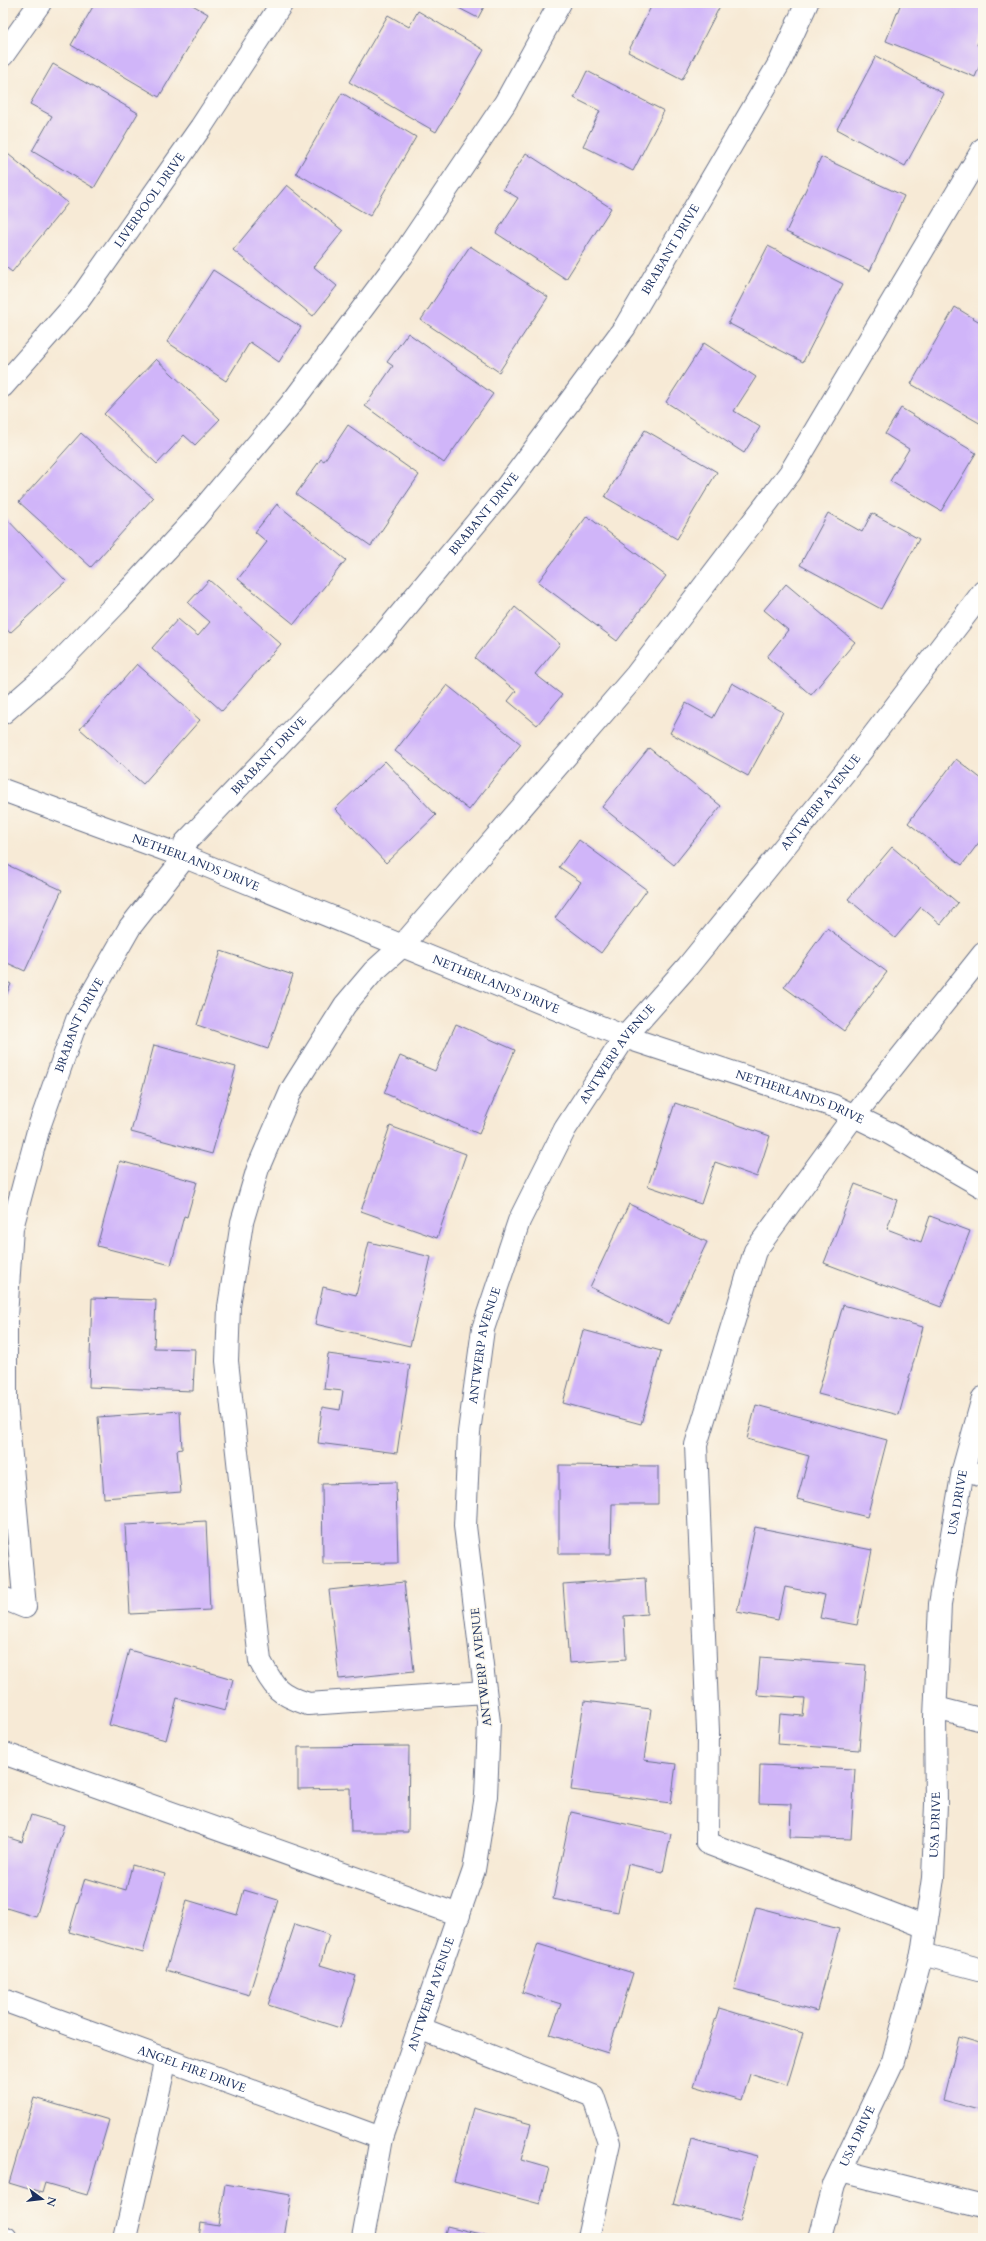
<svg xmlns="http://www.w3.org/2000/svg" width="986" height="2241" viewBox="0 0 986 2241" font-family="Cardo,serif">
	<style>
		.building { fill: #d0b5f9 }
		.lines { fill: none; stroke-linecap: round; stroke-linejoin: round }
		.minor-casing { stroke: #687088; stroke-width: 24 }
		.minor { stroke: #fff; stroke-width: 22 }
		.labels { text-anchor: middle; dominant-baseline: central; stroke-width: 3; stroke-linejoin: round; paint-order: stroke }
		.street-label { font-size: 12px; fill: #1b2f5e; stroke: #fbf7ec }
	</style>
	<rect width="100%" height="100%" fill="#fbf7ec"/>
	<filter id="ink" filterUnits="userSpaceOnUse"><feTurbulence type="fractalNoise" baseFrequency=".025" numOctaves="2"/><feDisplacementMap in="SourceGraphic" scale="8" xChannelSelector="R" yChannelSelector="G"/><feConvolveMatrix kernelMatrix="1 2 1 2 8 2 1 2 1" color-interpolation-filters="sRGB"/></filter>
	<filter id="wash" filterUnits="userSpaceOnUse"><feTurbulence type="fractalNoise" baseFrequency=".012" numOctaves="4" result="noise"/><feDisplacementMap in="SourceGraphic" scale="16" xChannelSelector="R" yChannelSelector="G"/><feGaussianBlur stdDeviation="0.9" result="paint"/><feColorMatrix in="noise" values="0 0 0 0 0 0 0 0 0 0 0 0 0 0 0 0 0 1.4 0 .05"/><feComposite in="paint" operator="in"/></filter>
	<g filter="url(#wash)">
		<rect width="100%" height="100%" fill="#f7ead6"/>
		<g id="blocks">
			<!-- building -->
			<g class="building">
				<path d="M95,3H189L208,14L159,97L71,45Z"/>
				<path d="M449,3H486L478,18Z"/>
				<path d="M653,3H661L669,7L671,3H714L720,6L682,80L628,52Z"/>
				<path d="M901,3H983V31L977,45L983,47V58L975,77L886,41Z"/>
				<path d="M418,11L484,50L436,132L349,82L388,15L409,27Z"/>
				<path d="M876,56L944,94L905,166L837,129Z"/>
				<path d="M53,64L138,113L94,188L32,151L52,116L30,104Z"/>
				<path d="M587,71L664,111L633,171L583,146L600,111L574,98Z"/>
				<path d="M342,93L416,137L370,216L296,173Z"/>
				<path d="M3,150L68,203L12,272L3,265Z"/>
				<path d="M526,153L611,208L566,279L496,233L518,198L503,189Z"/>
				<path d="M821,157L904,196L870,271L786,232Z"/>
				<path d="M287,185L343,231L314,267L337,286L313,316L233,250Z"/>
				<path d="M470,246L548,297L499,372L421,320Z"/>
				<path d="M768,246L843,284L803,362L728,323Z"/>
				<path d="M213,270L301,327L279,362L250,342L226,381L167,342Z"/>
				<path d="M955,307L983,324V425L911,384Z"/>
				<path d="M408,333L493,394L444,463L365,406L393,366L387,362Z"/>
				<path d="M704,343L756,377L734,411L760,427L744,453L666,402Z"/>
				<path d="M156,359L220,419L195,445L184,435L157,464L104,414Z"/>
				<path d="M901,408L976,453L941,511L890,481L909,449L885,434Z"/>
				<path d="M348,425L419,475L371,546L296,494L321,459L324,461Z"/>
				<path d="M645,430L717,472L677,539L605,497Z"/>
				<path d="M81,433L153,498L91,567L19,502Z"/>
				<path d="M277,504L346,560L294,624L238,579L267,542L255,532Z"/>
				<path d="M828,513L862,532L872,513L919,539L881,609L800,565Z"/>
				<path d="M4,516L66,581L10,633L3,625Z"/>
				<path d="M587,516L666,576L617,641L538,582Z"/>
				<path d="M209,580L281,644L222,711L152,648L178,619L198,636L210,622L188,603Z"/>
				<path d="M786,584L855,642L811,695L767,657L788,630L764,610Z"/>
				<path d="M515,607L560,644L535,674L562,695L537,725L508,701L516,691L475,658Z"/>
				<path d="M137,664L200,720L143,784L80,729Z"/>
				<path d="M732,683L783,712L748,776L670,733L686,703L713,718Z"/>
				<path d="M447,685L521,744L469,810L395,751Z"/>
				<path d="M649,748L721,806L674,865L602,807Z"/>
				<path d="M956,759L983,780V807L981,810L983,812V837L962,865L908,823Z"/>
				<path d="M385,761L436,815L386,863L335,809Z"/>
				<path d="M579,840L647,890L601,953L555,918L581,882L559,867Z"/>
				<path d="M892,847L958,903L941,924L921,907L895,938L848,899Z"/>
				<path d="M3,863L62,890L25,971L3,961Z"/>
				<path d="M827,928L887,972L844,1031L784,987Z"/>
				<path d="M221,951L293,975L268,1049L197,1025Z"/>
				<path d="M3,980L11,984L3,1003Z"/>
				<path d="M456,1024L515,1050L479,1134L384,1093L400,1056L435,1071Z"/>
				<path d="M154,1045L236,1067L212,1154L131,1132Z"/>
				<path d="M675,1103L770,1136L757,1177L715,1162L701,1204L648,1186Z"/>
				<path d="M390,1126L466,1154L437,1238L361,1211Z"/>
				<path d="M120,1161L197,1182L187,1217L184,1216L171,1265L97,1246Z"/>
				<path d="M855,1184L897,1200L887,1229L921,1242L930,1216L970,1231L941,1307L824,1263Z"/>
				<path d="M629,1204L707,1242L668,1324L590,1287Z"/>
				<path d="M369,1242L431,1257L410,1346L315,1324L323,1287L356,1295Z"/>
				<path d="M92,1298L156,1300L154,1348L195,1349L193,1391L89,1387Z"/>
				<path d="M843,1305L923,1327L899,1415L818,1394Z"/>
				<path d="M583,1330L661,1351L641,1424L563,1403Z"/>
				<path d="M328,1354L410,1365L397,1453L318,1443L322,1407L340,1410L343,1391L324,1389Z"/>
				<path d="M756,1405L887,1440L867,1517L797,1499L809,1456L747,1439Z"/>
				<path d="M180,1411L182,1449L177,1450L181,1492L104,1498L98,1417Z"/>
				<path d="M559,1465L658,1466V1504H612L611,1554H559Z"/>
				<path d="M396,1482L398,1563L323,1564L322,1484Z"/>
				<path d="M206,1521L210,1610L130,1614L125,1525Z"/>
				<path d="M755,1527L872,1550L857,1625L820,1618L825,1595L785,1587L778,1620L737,1612Z"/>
				<path d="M645,1578L647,1614L624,1616L626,1659L569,1663L563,1584Z"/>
				<path d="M404,1582L414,1671L339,1679L329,1590Z"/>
				<path d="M129,1650L233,1679L225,1711L177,1698L166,1740L109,1725Z"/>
				<path d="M760,1657L866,1665L859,1750L778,1744L780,1714L803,1716L805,1698L757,1695Z"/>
				<path d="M584,1701L651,1709L644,1760L676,1764L671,1803L571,1790Z"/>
				<path d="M409,1746L408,1832H351L350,1788L298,1789V1747Z"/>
				<path d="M760,1765L855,1769L851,1839L790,1837L791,1804L759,1803Z"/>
				<path d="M571,1812L671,1834L663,1872L628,1864L618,1912L553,1899Z"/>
				<path d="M31,1815L64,1825L36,1917L3,1907V1836L22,1842Z"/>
				<path d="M132,1865L165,1874L143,1953L69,1932L85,1878L126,1890Z"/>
				<path d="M244,1890L278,1900L249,1995L166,1970L187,1900L237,1915Z"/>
				<path d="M756,1907L839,1929L817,2011L734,1989Z"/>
				<path d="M295,1924L329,1935L320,1965L356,1976L340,2028L268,2005Z"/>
				<path d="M538,1944L633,1973L608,2053L550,2035L561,2004L522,1992Z"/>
				<path d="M719,2008L803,2033L787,2086L750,2074L742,2100L694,2086Z"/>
				<path d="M959,2037L983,2044V2111L943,2100Z"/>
				<path d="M34,2098L109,2120L87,2195L45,2183L42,2193L9,2183Z"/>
				<path d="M473,2108L531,2124L521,2160L549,2168L540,2204L454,2181Z"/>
				<path d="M691,2139L757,2156L740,2221L673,2204Z"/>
				<path d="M225,2184L291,2195L284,2238H199L201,2223L219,2226Z"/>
				<path d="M447,2226L492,2237V2238H444Z"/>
				<path d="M633,2234L646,2238H632Z"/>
			</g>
		</g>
	</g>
	<g filter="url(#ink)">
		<use href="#blocks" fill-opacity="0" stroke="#687088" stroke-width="1"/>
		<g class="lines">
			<!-- minor casing -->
			<g class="minor-casing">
				<g id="minor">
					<path d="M3,55L40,3"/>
					<path id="s1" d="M3,386L79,300L201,127L282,3"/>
					<path d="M3,713L50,672L116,604L192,522L290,405L402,256L505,103L560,3"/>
					<path id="s2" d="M3,790L185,857L625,1037L834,1106L889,1133L983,1187"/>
					<path d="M963,1470L983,1476"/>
					<path id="s3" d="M3,1598L25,1607L6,1402V1317L12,1228L39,1127L77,1020L130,927L185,857V843L378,641L507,486L625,327L780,62L807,3"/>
					<path d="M485,1692L308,1704C278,1694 275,1689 260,1661L227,1361L229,1307L242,1222L258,1168L292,1089L345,1005L373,972L402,946L636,675L790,473L983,149"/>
					<path d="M936,1708L983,1720"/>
					<path d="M3,1753L459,1915"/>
					<path d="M926,1927L707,1843L708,1731L696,1445L755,1251L853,1117L983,954"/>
					<path d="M922,1954L983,1970"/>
					<path id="s4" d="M3,2000L381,2138"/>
					<path d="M419,2028L593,2096L609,2143L588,2238"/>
					<path d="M841,2171L983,2207"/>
					<path d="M3,2237L6,2238"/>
					<path d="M125,2238L166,2059"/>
					<path id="s5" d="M363,2238L381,2138L474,1870L486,1796L489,1722L465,1526L469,1432L483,1329L519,1221L565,1129L625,1037L688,966L849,767L983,592"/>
					<path id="s6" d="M820,2238L834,2185L893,2061L922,1954L933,1878L936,1804L935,1717L940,1604L963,1470L983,1398"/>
				</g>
			</g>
			<!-- minor -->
			<use href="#minor" class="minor"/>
		</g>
	</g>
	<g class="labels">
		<!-- street labels -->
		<g class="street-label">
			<text stroke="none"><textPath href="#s1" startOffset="237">LIVERPOOL DRIVE</textPath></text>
			<text stroke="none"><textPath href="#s3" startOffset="1601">BRABANT DRIVE</textPath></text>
			<text stroke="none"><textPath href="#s3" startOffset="1277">BRABANT DRIVE</textPath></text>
			<text stroke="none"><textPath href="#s3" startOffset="953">BRABANT DRIVE</textPath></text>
			<text stroke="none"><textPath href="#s5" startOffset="1562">ANTWERP AVENUE</textPath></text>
			<text stroke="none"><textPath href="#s2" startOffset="206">NETHERLANDS DRIVE</textPath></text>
			<text stroke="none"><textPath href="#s2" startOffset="530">NETHERLANDS DRIVE</textPath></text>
			<text stroke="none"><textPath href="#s3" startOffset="618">BRABANT DRIVE</textPath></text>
			<text stroke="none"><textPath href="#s5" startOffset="1238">ANTWERP AVENUE</textPath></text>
			<text stroke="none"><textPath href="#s2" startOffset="854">NETHERLANDS DRIVE</textPath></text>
			<text stroke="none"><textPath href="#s5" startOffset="914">ANTWERP AVENUE</textPath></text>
			<text stroke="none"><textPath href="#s6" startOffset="757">USA DRIVE</textPath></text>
			<text transform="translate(481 1667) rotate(-96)">ANTWERP AVENUE</text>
			<text stroke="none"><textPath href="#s6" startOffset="433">USA DRIVE</textPath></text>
			<text stroke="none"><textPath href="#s5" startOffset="254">ANTWERP AVENUE</textPath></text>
			<text stroke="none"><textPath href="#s4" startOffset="201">ANGEL FIRE DRIVE</textPath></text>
			<text stroke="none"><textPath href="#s6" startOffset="109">USA DRIVE</textPath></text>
		</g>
	</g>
	<!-- margin -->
	<rect width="986" height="2241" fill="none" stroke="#fbf7ec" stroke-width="16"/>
	<!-- north arrow -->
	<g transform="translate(42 2199) rotate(105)" stroke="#fbf7ec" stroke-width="3" paint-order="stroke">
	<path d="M0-3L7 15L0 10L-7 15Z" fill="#1b2f5e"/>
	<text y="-6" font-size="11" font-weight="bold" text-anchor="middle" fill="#1b2f5e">N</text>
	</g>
</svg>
